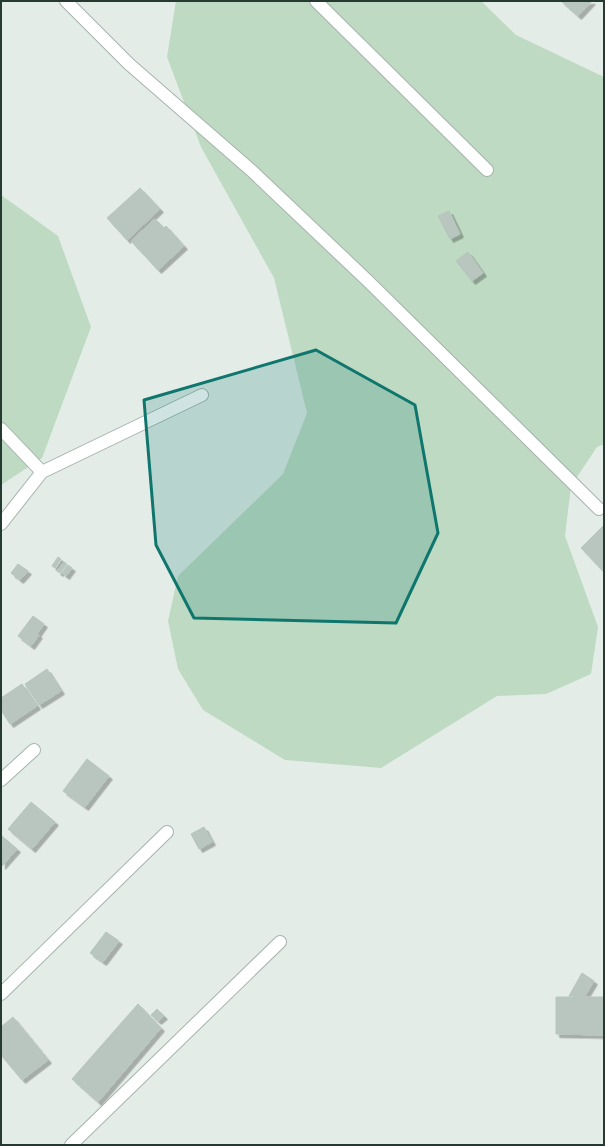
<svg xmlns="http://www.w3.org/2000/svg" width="605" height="1146" viewBox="0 0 605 1146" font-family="Helvetica,sans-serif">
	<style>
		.green { fill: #bedac2 }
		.building { fill: #b9c6bf; stroke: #b6c5bd; filter: url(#shadow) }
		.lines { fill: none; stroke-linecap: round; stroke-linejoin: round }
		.street-casing { stroke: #a6b3ad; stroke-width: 14 }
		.street { stroke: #fff; stroke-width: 12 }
		.marked { fill: #0f766e; fill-opacity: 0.2; stroke: #0f766e; stroke-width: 3; stroke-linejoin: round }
	</style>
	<defs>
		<filter id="shadow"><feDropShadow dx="3.5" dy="3.5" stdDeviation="0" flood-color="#0004"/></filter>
	</defs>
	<rect width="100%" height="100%" fill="#e3ece7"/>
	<!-- green -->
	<g class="green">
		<path d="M176,1H484L483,3L516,35L604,77V444L597,447L571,486L565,536L598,627L591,674L546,694L497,696L381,768L285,760L203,710L178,669L168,621L178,576L283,474L307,413L274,278L201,147L167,57Z"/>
		<path d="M1,195L58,236L91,327L42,458L1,485Z"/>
	</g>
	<!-- building -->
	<g class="building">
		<path d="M561,1H592L578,16Z"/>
		<path d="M140,188L160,209L127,240L107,218Z"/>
		<path d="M449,211L460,234L450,239L438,216Z"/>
		<path d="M155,219L164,228L166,226L184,246L158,270L131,241Z"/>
		<path d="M468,252L483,273L472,281L456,261Z"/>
		<path d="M604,525V572L581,548Z"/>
		<path d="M58,557L61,559L55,568L52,566Z"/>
		<path d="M64,562L67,564L60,573L57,571Z"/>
		<path d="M18,564L28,571L20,580L11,573Z"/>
		<path d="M68,565L72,568L66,576L62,573Z"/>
		<path d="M33,616L44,624L37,634L39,635L31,646L18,636Z"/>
		<path d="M47,669L61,691L39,705L25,684Z"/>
		<path d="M22,684L37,706L10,724L1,710V698Z"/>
		<path d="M87,759L109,776L85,807L63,791Z"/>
		<path d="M31,802L55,822L32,849L8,829Z"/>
		<path d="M204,827L212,842L199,849L191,834Z"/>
		<path d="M2,836L17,849L2,866L1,838Z"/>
		<path d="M106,932L119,941L103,962L90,953Z"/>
		<path d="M582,973L594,981L585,996H569Z"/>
		<path d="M556,997H604V1035L556,1034Z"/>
		<path d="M138,1004L161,1028L98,1102L72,1079Z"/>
		<path d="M157,1009L164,1016L158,1021L151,1015Z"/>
		<path d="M13,1017L48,1060L22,1080L1,1055V1027Z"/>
	</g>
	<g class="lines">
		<!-- street casing -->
		<g class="street-casing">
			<g id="street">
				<path d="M66,1L129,64L252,171L369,282L599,509"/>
				<path d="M316,1L487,170"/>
				<path d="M1,429L42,472"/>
				<path d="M1,524L42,472L202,395"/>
				<path d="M1,780L34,750"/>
				<path d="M1,994L167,832"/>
				<path d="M71,1145L280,942"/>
			</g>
		</g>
		<!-- street -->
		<use href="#street" class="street"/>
	</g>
	<!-- marked area -->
	<path class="marked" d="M316,350L415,405L438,533L396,623L194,618L156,545L144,400Z"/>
	<!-- border -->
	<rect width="605" height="1146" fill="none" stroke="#253b32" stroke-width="4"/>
</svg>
